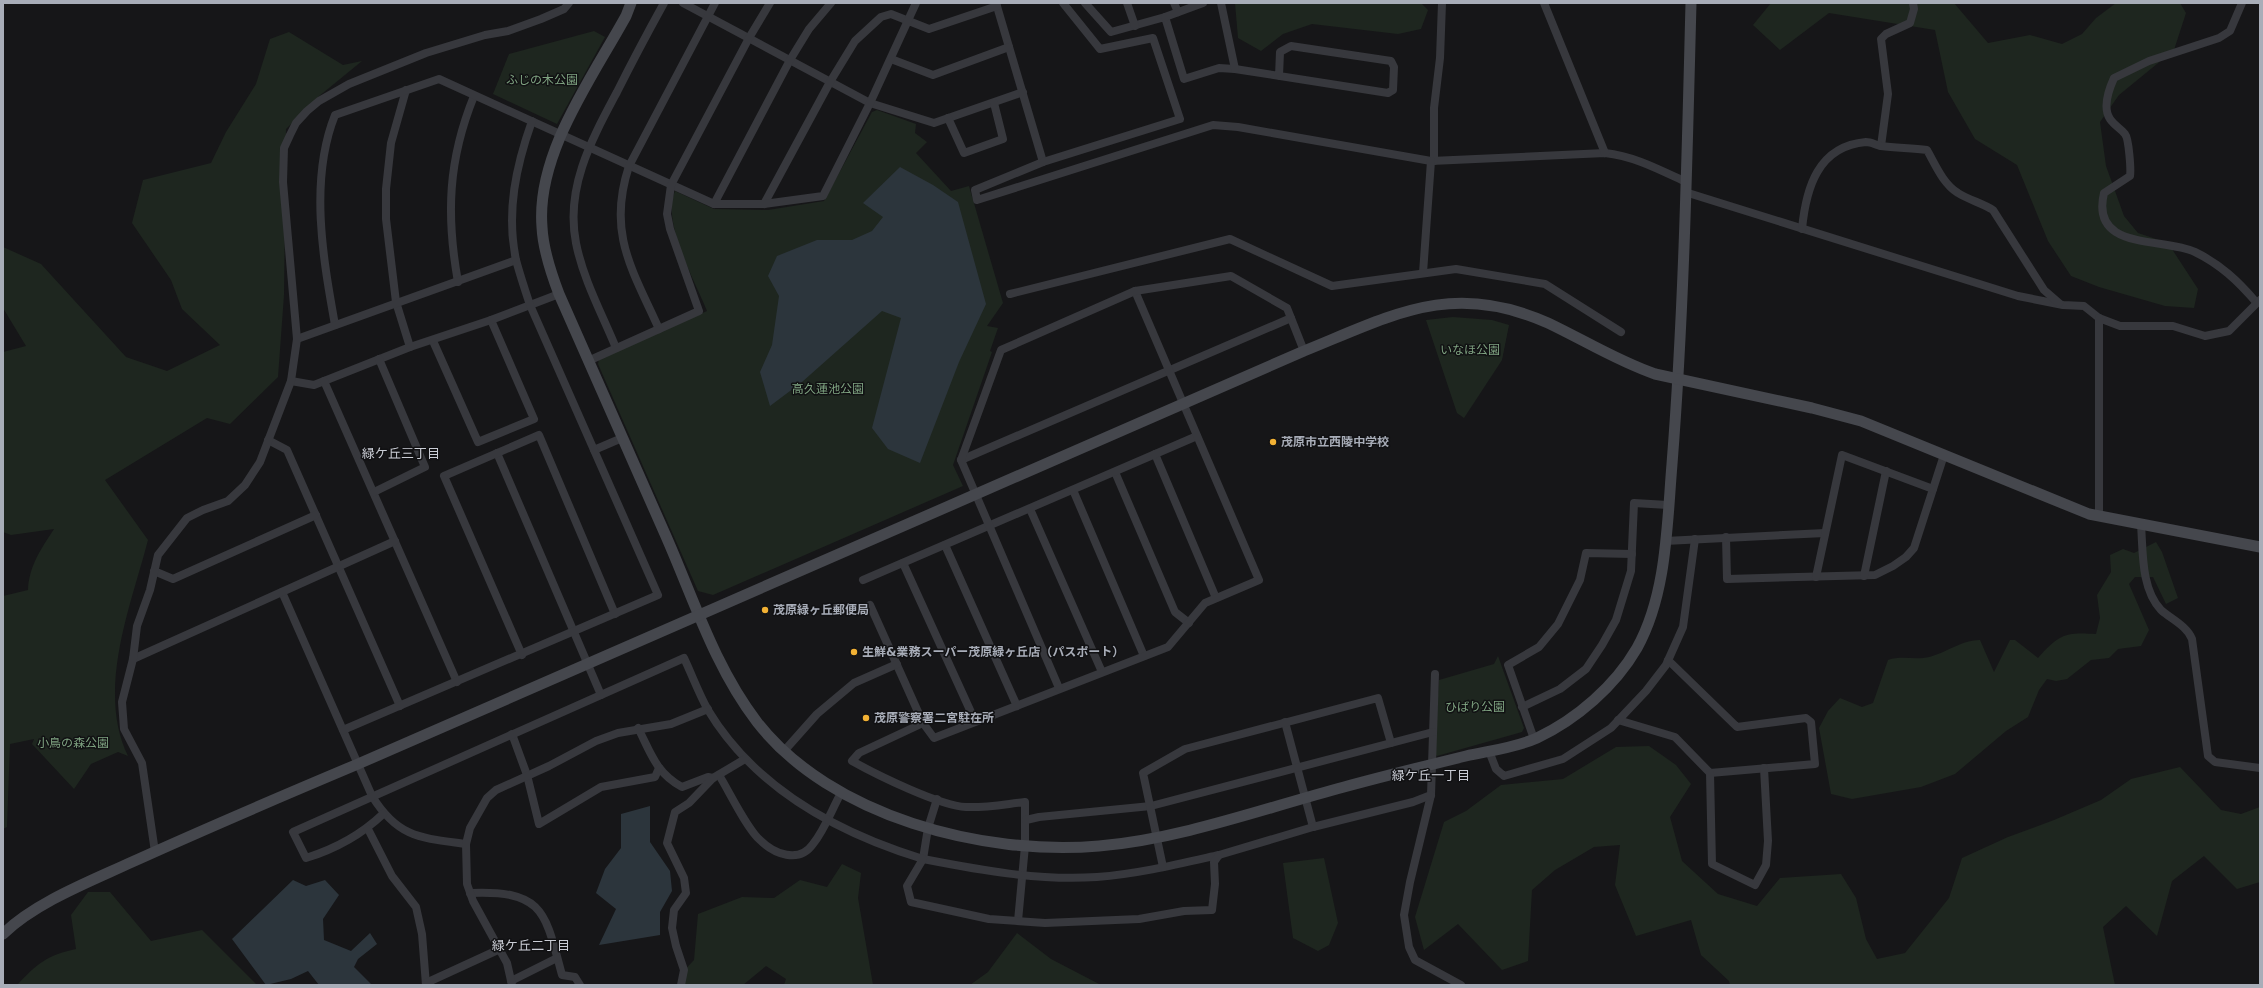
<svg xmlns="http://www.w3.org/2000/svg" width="2263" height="988" viewBox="0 0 2263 988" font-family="'DejaVu Sans','Noto Sans JP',sans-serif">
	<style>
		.green { fill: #1e261f }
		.water { fill: #2c353c }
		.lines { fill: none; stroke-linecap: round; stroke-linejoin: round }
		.street { stroke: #37383d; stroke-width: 8 }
		.secondary { stroke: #45474d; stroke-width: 11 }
		.poi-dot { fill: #f2b134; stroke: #111113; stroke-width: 1.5 }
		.labels { text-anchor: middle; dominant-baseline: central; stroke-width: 3; stroke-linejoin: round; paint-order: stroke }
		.park-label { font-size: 12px; fill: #7fa381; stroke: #111113 }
		.poi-label { font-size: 12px; font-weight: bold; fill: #a8adb8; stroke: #111113; text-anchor: start }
		.neighbourhood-label { font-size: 13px; fill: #c9ccd4; stroke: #111113 }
	</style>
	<rect width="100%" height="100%" fill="#161618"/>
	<!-- green -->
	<g class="green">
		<path d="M1235,3H1421L1428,10L1421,29L1398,34L1312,24L1283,34L1261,51L1238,38Z"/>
		<path d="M1771,3H1954L1988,43L2030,35L2062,44L2082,34L2096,18L2116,3H2180L2186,13L2174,50L2119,95L2100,122L2106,166L2124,216L2138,233L2168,243L2198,289L2194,308L2165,306L2099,287L2071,276L2048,241L2017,165L1975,139L1948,92L1935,30L1829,13L1780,50L1753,25Z"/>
		<path d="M594,31L605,37L557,124L493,94L509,54Z"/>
		<path d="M289,32L343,65L362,61L318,97L286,129L284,295L278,377L230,424L207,418L105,480L148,540C131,606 96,690 128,756L118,752L91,764L74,789L32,744L34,739L10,744L7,827L3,829V596L28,590C29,566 41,549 54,529L11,535L3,532V352L26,346L3,308V247L41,264L126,357L167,371L220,345L182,309L171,280L132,223L143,180L211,163L226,132L256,84L270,39Z"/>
		<path d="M877,110L916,124L915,133L927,142L916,153L951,191L969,186L1003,303L987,326L998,328L990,351L992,352L953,465L963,486L713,595L698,591L598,364L599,359L707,311C695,281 661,221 675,191L714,209L768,210L824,201L872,112Z"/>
		<path d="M1453,317L1492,320L1509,325L1502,360L1464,418L1457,413L1426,320Z"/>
		<path d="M2156,542L2162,552L2178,598L2166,604L2153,577H2135L2129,584L2149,630L2141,646L2118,649L2109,658L2091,660L2067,679L2056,681L2047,679L2039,690L2028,717L2006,731L1955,774L1921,787L1852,799L1831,794L1819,728L1828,711L1840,698L1862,707L1873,703L1888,660C1900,656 1910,659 1923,658C1943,656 1959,640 1980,640L1994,672L2010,640H2015L2038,658C2059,634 2065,632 2096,634L2100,618L2097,595L2111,572L2110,555L2123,549L2134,553Z"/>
		<path d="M1498,656L1524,728L1522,732L1437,756L1434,753L1439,680L1494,664Z"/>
		<path d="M1649,746L1676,765L1691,784L1670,817L1682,861L1718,894L1757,906L1780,878L1841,874L1856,898L1866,939L1877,959L1905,953L1949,898L1962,858L2008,837L2054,820L2101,800L2131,779L2180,767L2221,810L2241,814L2260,807V882L2237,889L2204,856L2172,881L2157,936L2126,906L2103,927L2115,985H1730L1729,981L1701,955L1691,920L1636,936L1615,885L1620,845L1594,847L1555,870L1532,890L1528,961L1502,970L1458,924L1424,950L1415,917L1444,822L1466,811L1501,785L1563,779L1616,747Z"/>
		<path d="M1324,858L1338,923L1329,945L1318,951L1293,938L1283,863Z"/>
		<path d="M842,864L861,873L858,898L873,985H784L786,979L766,966L743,985H679V976L694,960L698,914L742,897L774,898L800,880L827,887Z"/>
		<path d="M88,892H110L151,941L202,930L257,985H17C37,964 47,955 76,949L71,915Z"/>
		<path d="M1017,933L1051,959L1101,985H970L988,972Z"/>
	</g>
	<!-- water -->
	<g class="water">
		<path d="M900,167L933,185L958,202L986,304L959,362L920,463L888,449L872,428L901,318L882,311L802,382L770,406L760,372L772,345L779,296L768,276L777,256L817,240H852L872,231L883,217L863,203Z"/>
		<path d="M650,806V842L670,871L672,891L660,912V935L599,945L616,909L596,893L605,869L621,848V814Z"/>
		<path d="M293,880L306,886L325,880L339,895L323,919L324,940L351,951L370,933L377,944L358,959L354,967L372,985H319L308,971L291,979L266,985L232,939Z"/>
	</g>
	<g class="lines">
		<!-- street -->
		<g class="street">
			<path d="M683,3L870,103L934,123L1023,92"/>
			<path d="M996,3L1043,162L975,190L977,200L1213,125L1238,127L1431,161L1605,153C1634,156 1660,170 1686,182"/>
			<path d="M1085,3L1111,32L1165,17L1184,79L1219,68L1235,69L1388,93L1393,90L1394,67L1391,61L1291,46L1280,52L1279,76"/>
			<path d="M1127,3L1135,26"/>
			<path d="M1174,3L1178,12"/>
			<path d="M1221,3L1235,69"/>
			<path d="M1544,3L1605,153"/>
			<path d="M2242,3L2230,31L2219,38L2149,61L2114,78C2109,89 2102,107 2110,119C2114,125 2121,129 2125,134C2129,139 2131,170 2130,176L2104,193C2090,251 2162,237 2195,252C2220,264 2238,281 2256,302"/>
			<path d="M1165,17L1203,3"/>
			<path d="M891,59L933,75L1009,47"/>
			<path d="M406,90L391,143L386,189V219L396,302L410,347"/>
			<path d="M948,118L964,153L1003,139L994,103"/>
			<path d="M1881,146L1888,94L1881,39L1886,34L1910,23L1914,9L1913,3"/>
			<path d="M1434,161V108L1440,58L1442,3"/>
			<path d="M1043,162L1180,119L1153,38L1100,49L1063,3"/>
			<path d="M1685,192L2018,296L2063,305L2084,306L2099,318L2120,326H2173L2205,336L2229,331L2260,300"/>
			<path d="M714,204L790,60L809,29L831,3"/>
			<path d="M764,204L830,82L855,41L881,17L891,14L929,29L997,6"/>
			<path d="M1802,229C1806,188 1818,146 1866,142C1871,142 1876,145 1881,146C1896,148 1912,148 1927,150C1935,164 1943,184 1958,193C1969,200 1982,203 1993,210L2044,290L2059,303"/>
			<path d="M1423,273L1431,161"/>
			<path d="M458,282C446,215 448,160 474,96"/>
			<path d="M1010,294L1230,239L1332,286L1456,269L1545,284L1621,332"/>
			<path d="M2099,318V517"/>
			<path d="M335,325C323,258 309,180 335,115L439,79L714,204H764L823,196L870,103L916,3"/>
			<path d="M659,329C632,269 607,233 629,166L715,3"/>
			<path d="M297,339L516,260"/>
			<path d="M433,341L478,442L534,419L491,320"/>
			<path d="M616,348C602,314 583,279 576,243C565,187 592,139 617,92C632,62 648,32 664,3"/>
			<path d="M588,361L699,311L670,229L667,214L671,185L749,38L770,3"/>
			<path d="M291,381L314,385L410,347L491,320L559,294"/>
			<path d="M324,381L457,682"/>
			<path d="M268,440L287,450L400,706"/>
			<path d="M594,450L622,438"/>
			<path d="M497,453L601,695"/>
			<path d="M1155,454L1216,598"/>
			<path d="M961,460L1291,318"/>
			<path d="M1115,472L1175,612L1189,623"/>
			<path d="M1073,490L1144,656"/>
			<path d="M374,492L425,467L379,359"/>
			<path d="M1030,509L1102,672"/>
			<path d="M2141,524C2143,552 2141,589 2161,610C2171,619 2187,626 2192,639L2208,756L2215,762L2260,768"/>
			<path d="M1726,537L1727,579L1875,575L1893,566L1906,557L1914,548L1944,455"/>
			<path d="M1665,541L1825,533"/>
			<path d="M945,545L1017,706"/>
			<path d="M903,563L975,721"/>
			<path d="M154,571L173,579L316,515"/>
			<path d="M1864,576L1886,471"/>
			<path d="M1816,577L1842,455L1933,489"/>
			<path d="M863,580L1197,436"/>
			<path d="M282,592L372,796C398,838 421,838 466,844"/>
			<path d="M870,605L923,723L934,738L1168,647L1205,603L1259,580L1135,291"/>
			<path d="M522,655L444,476L539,435L615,614"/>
			<path d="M133,659L395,541"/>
			<path d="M1435,674L1431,795L1410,882L1404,915L1409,947L1415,960L1461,985"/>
			<path d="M1059,688L961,460L1001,350L1135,291L1231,276L1287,308L1304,351"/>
			<path d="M1522,707L1560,689L1586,669L1602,645L1616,620L1631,571L1634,503L1668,505"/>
			<path d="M1618,720L1675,737L1710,773L1815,764L1811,722L1806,718L1737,727L1668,660"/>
			<path d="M1285,722L1313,827"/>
			<path d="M923,723L859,753L852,761C877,775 940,806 966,807C985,808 1006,804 1025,802V846L1018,921"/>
			<path d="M638,728C651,753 656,773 682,787L708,777L713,778"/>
			<path d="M343,730L658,595L530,305C525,290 520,275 516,260C506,212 516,166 532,121"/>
			<path d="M512,734L527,775L539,824L601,787L655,777L659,768"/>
			<path d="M1534,739L1508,665L1539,647L1558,624L1580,580L1586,553L1632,554"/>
			<path d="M785,750L817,714L854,683L897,664"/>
			<path d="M1489,751L1496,769L1504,776L1563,759L1611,728L1646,691L1666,665L1683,627L1695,539"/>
			<path d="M1710,773L1712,864L1755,885L1766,865L1768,841L1764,768"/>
			<path d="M719,775C729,791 747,829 760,840C774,854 799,864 813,844C825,829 832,809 841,793"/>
			<path d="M937,799L928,828L923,859C980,870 1038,881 1097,877C1138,874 1179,864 1219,855"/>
			<path d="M383,814C361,835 335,849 306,858L293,832L684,658C692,675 699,694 708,710C755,788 838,833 923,859L907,886L911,902L989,919L1045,923L1139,919L1184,911L1212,910L1215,884L1214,862L1219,855L1313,827L1413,802L1431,795"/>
			<path d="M1026,820L1039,817L1151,806L1433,732"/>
			<path d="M368,829L392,876L416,907L422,934L426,985"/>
			<path d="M155,852L142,763L124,729L122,702L133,659L137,626L150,590L158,555L187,518L203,510L228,501L245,485L260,462L291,381L297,339L283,182L284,148L290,135L296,123L307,111L319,101L349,84L426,53L485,35L508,31L541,19L564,9L569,3"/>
			<path d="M1163,867L1143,773L1185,749L1378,698L1391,743"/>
			<path d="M470,893C544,890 545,912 562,975L575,977L580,985"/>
			<path d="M511,981L557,958"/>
			<path d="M426,983L500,949"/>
			<path d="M512,985L507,963L473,901L467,884L466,844L470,828L487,798L496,790L549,766L596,741L618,733L671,724L708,709"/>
			<path d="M681,985L684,970L676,946L672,928L674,910L686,893L684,878L667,843L675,812L689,803L713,778L745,759"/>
		</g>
		<!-- secondary -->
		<g class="secondary">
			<path d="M631,3L626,16C592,78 536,154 542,227C543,250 551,273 559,294C594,374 630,454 665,534C693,597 714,666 757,722C831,817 984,856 1099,846C1181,839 1265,808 1344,787C1384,776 1425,766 1466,756C1488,751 1515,748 1537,738C1577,719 1615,686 1637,648C1667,594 1667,524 1672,464C1684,311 1687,157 1691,3"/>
			<path d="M3,934C36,902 91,881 132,862C207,828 282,796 358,764L1304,351C1393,315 1452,280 1548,323C1584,340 1617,361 1655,374L1812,408L1861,421L2089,514L2260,547"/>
		</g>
	</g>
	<!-- markers -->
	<g class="poi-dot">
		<circle cx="1273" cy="442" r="4"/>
		<circle cx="765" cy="610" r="4"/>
		<circle cx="854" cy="652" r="4"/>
		<circle cx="866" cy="718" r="4"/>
	</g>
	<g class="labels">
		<!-- park labels -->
		<g class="park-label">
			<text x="542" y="80">ふじの木公園</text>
			<text x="1470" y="350">いなほ公園</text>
			<text x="828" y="389">高久蓮池公園</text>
			<text x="1475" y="707">ひばり公園</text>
			<text x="73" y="743">小鳥の森公園</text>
		</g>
		<!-- poi labels -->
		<g class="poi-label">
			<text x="1281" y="442">茂原市立西陵中学校</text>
			<text x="773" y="610">茂原緑ヶ丘郵便局</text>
			<text x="862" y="652">生鮮&amp;業務スーパー茂原緑ヶ丘店（パスポート）</text>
			<text x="874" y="718">茂原警察署二宮駐在所</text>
		</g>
		<!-- neighbourhood labels -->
		<g class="neighbourhood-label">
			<text x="401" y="453">緑ケ丘三丁目</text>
			<text x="1431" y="775">緑ケ丘一丁目</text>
			<text x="531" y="945">緑ケ丘二丁目</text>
		</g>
	</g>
	<!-- border -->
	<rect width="2263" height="988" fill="none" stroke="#a8adb8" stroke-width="8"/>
</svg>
